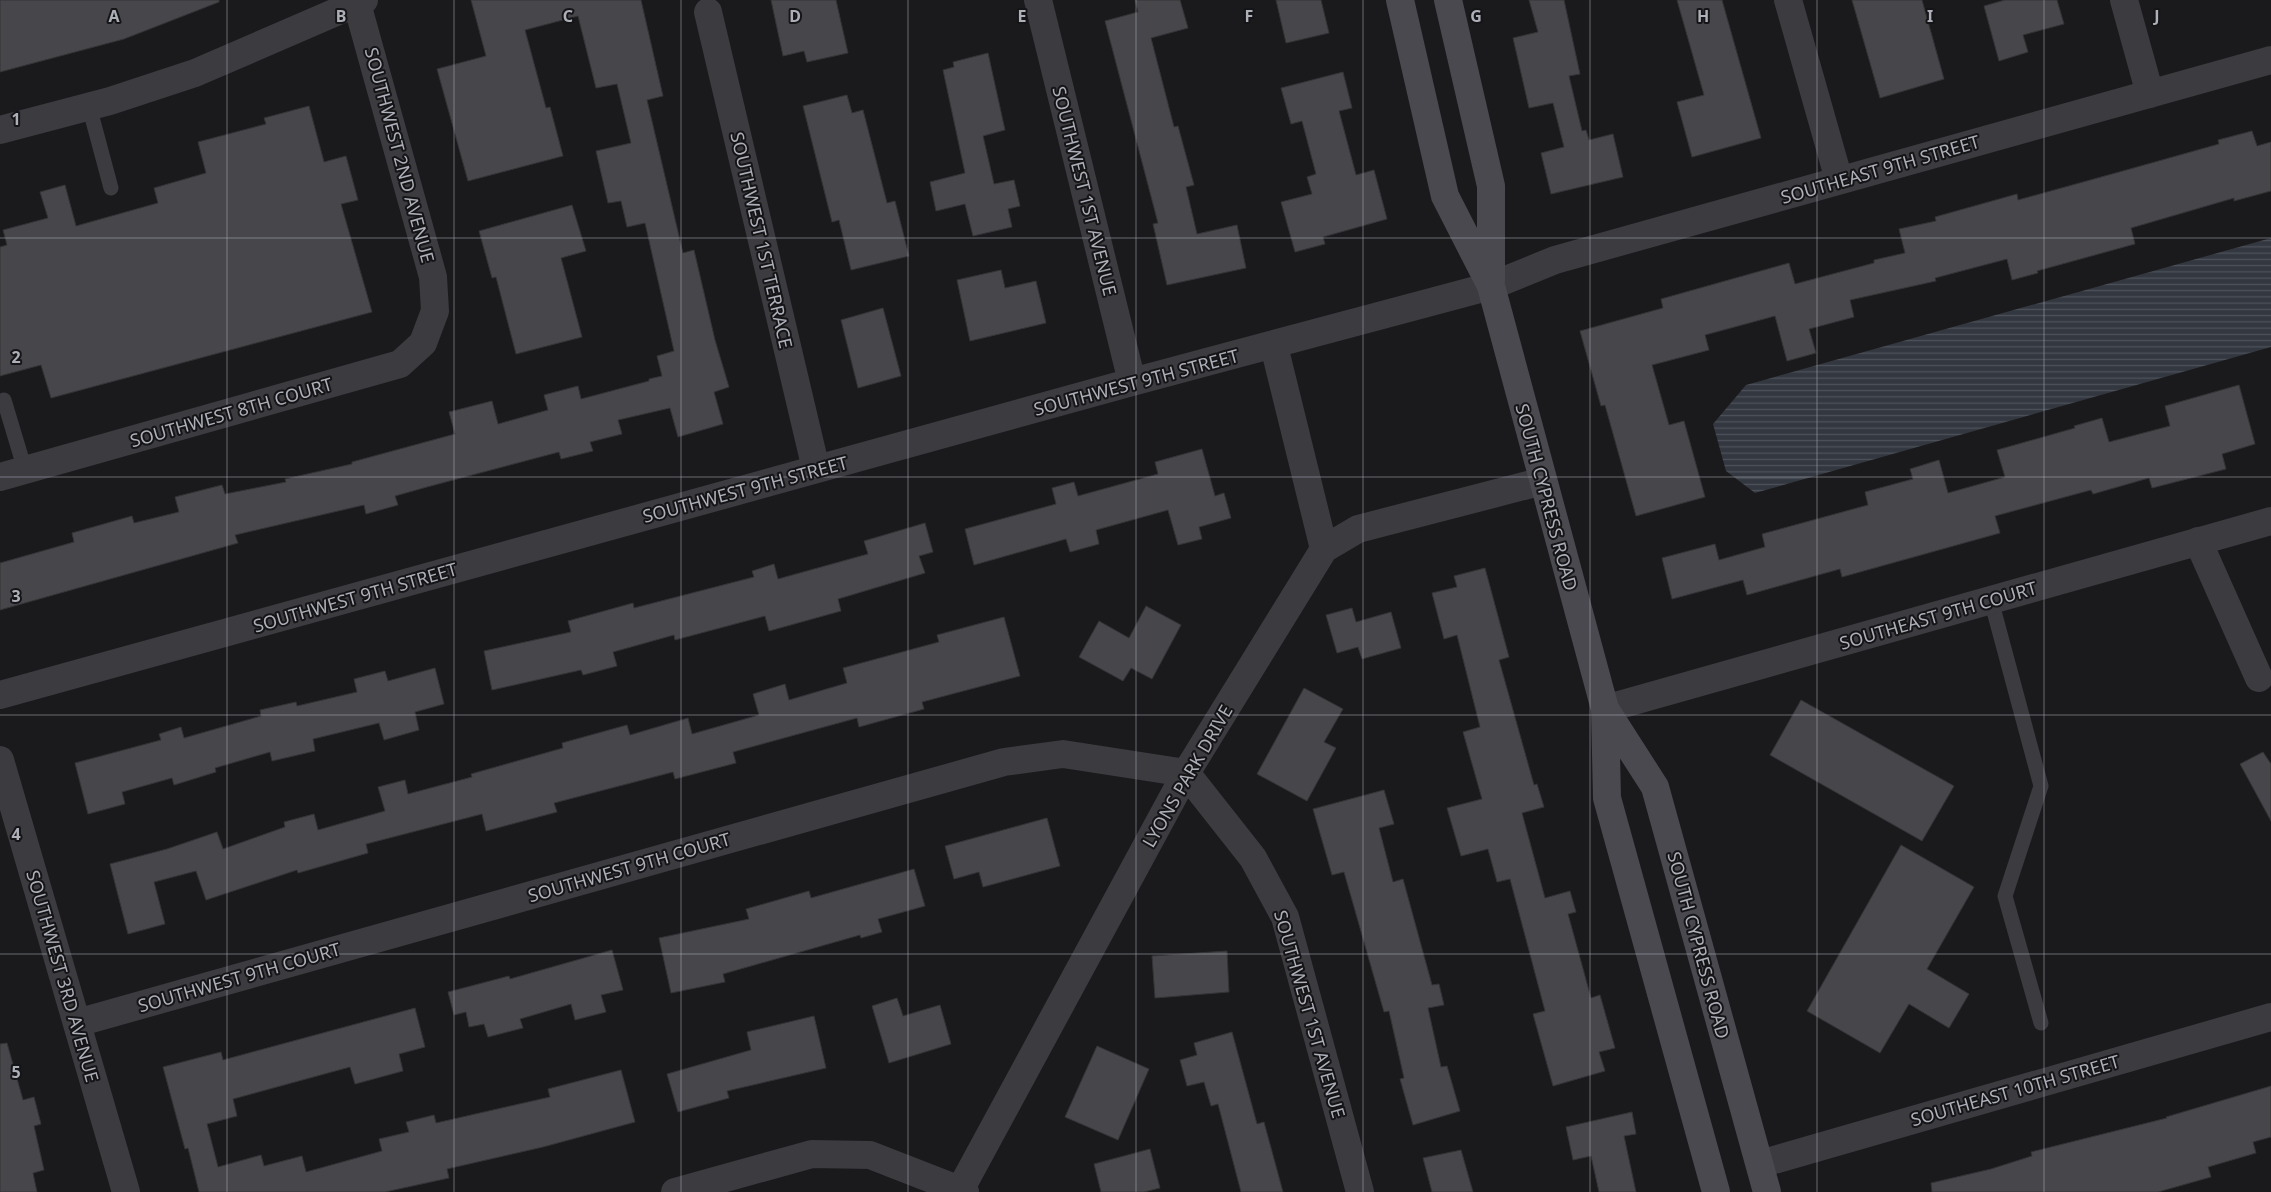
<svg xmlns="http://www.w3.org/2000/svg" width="2271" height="1192" viewBox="0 0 2271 1192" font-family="'Noto Sans',sans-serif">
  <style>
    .water { fill: url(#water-rules) }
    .building { fill: #47464b; stroke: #343437 }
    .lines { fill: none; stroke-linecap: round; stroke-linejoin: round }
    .lane { stroke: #3b3b40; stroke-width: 15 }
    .street { stroke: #3b3b40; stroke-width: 28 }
    .secondary { stroke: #49494f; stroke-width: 28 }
    .grid { fill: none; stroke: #adafb9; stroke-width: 1; stroke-opacity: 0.55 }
    .labels { text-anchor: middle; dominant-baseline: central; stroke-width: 4; stroke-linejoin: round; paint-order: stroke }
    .street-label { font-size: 18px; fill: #adafb9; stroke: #151416 }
    .grid-label { font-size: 16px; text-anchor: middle; font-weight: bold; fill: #adafb9; stroke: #151416; stroke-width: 4; stroke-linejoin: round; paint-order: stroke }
  </style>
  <defs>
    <pattern id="water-rules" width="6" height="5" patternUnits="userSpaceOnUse" patternTransform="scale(1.25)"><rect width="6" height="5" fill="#333840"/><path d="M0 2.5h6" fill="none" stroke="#4e525a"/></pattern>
  </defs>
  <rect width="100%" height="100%" fill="#1a191b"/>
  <path class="water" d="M 2271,238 L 2271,347 L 1755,493 L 1726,471 L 1713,424 L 1746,385 Z"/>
  <path class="building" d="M 0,0 L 219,0 L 219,2 L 124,39 L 0,72 Z
    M 471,0 L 641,0 L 663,96 L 647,100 L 683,253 L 694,250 L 715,340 L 729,387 L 714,392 L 723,424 L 678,437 L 670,408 L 618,420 L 622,434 L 590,442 L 593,451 L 561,459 L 559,452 L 427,487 L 395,496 L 398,505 L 366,514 L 364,505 L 235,535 L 238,543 L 0,610 L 0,563 L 74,542 L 72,533 L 132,516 L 134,523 L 179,512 L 175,497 L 222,485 L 225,494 L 286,482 L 285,479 L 352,464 L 352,462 L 455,434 L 449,412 L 492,401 L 498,424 L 548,410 L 544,395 L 578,386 L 581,399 L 649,381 L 649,379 L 662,376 L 657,356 L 674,351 L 645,223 L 627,227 L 621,201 L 608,203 L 596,151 L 631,143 L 617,84 L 596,88 L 578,16 L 525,30 L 546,108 L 550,107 L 563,156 L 468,181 L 437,69 L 486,56 Z
    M 771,0 L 836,0 L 848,53 L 807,62 L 804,51 L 783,56 Z
    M 1135,0 L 1180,0 L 1188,28 L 1151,38 L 1174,127 L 1178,126 L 1194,185 L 1186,187 L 1197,234 L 1237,225 L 1246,268 L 1167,285 L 1153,224 L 1158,223 L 1105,21 L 1138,12 Z
    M 1276,0 L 1321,0 L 1329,33 L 1286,43 Z
    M 1529,0 L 1564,0 L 1580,74 L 1569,76 L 1582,131 L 1586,130 L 1589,140 L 1613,134 L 1623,177 L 1551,194 L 1541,153 L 1564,147 L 1553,103 L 1529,108 L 1513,38 L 1538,32 Z
    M 1677,0 L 1722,0 L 1761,138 L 1692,157 L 1677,102 L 1704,95 Z
    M 1852,0 L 1922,0 L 1944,79 L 1880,98 Z
    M 2005,0 L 2057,0 L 2064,24 L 2023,35 L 2028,52 L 1999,61 L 1984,6 Z
    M 988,53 L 1005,130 L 983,136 L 994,184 L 1014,180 L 1020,206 L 1008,209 L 1012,227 L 973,236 L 965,204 L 936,211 L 930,182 L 965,173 L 943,70 L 954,67 L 953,62 Z
    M 1343,72 L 1352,108 L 1339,111 L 1356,175 L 1374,170 L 1387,219 L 1323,237 L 1325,244 L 1295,252 L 1281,202 L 1312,194 L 1307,177 L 1316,174 L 1302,121 L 1291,124 L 1281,88 Z
    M 847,95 L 852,113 L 863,110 L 887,203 L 895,201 L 909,256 L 851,270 L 839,220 L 832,222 L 803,106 Z
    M 309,106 L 324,162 L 346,156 L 358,200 L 341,204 L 372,312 L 51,398 L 41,365 L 0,376 L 0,247 L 7,245 L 3,230 L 48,218 L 40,192 L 65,185 L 76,226 L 158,203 L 154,188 L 206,173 L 198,142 L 266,124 L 264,118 Z
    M 2252,131 L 2257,146 L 2271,142 L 2271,191 L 2234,201 L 2234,198 L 2131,228 L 2135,244 L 2037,271 L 2038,273 L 2012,280 L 2007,259 L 1935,278 L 1936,281 L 1850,300 L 1854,317 L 1809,329 L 1816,353 L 1787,361 L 1775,316 L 1705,335 L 1709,350 L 1652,365 L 1669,425 L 1684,421 L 1705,497 L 1636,516 L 1605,405 L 1601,406 L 1580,331 L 1663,308 L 1661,299 L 1789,263 L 1795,284 L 1874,263 L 1874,260 L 1905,253 L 1899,229 L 1936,221 L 1935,217 L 2017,194 L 2018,200 L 2130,169 L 2219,144 L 2218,140 Z
    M 572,205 L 586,251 L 561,258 L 582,337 L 516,354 L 496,277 L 492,278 L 479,231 Z
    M 1001,270 L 1005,288 L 1036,281 L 1046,323 L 970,341 L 957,280 Z
    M 883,308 L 901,376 L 858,388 L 841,320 Z
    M 2239,385 L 2255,444 L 2222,454 L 2226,469 L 2152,488 L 2149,478 L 2093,494 L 2091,490 L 1995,516 L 2000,533 L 1842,577 L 1840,569 L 1747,595 L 1743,580 L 1672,599 L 1662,558 L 1715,544 L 1719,560 L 1765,547 L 1762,534 L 1868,505 L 1865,492 L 1913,479 L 1910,469 L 1939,460 L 1948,493 L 2005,477 L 1997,450 L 2075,428 L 2074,426 L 2102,418 L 2109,442 L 2170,426 L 2165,406 Z
    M 1202,449 L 1215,496 L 1224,493 L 1231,518 L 1199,527 L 1202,539 L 1178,545 L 1168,510 L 1096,530 L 1099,544 L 1070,552 L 1066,539 L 974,565 L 965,529 L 1056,504 L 1052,488 L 1074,482 L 1078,496 L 1158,474 L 1155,462 Z
    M 925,523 L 933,552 L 919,556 L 925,573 L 838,599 L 841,611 L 769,631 L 765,616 L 675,640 L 674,635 L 613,652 L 617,666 L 583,675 L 581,670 L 492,690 L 484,651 L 571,632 L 568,621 L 633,603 L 634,608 L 754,577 L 752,571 L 774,564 L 778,579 L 868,554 L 864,541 Z
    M 1485,568 L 1509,657 L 1499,660 L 1534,785 L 1537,784 L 1544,807 L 1522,813 L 1545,898 L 1570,891 L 1576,912 L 1568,914 L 1591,998 L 1600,995 L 1615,1048 L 1599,1052 L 1605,1071 L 1553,1086 L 1533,1014 L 1545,1011 L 1510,879 L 1497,882 L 1488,849 L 1461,856 L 1447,808 L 1482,799 L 1463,732 L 1480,727 L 1457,635 L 1444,639 L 1432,593 L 1457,587 L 1454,576 Z
    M 1146,606 L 1181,625 L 1152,679 L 1131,668 L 1123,681 L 1079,657 L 1099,621 L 1129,638 Z
    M 1352,608 L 1356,622 L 1391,612 L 1401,648 L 1362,659 L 1358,647 L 1337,653 L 1326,615 Z
    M 1004,617 L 1020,676 L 922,702 L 924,709 L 859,727 L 857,718 L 733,752 L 736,763 L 675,779 L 673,772 L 554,803 L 557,812 L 486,831 L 482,814 L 366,844 L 368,853 L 298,873 L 297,870 L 206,900 L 196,871 L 154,882 L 165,924 L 128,934 L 110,864 L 167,849 L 217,832 L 223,849 L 285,827 L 284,822 L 314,814 L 318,830 L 385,811 L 378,787 L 405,780 L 408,794 L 472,777 L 471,774 L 563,748 L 562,743 L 627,725 L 630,735 L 688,718 L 692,734 L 759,715 L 753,694 L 785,684 L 789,700 L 847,683 L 843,668 L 939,642 L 937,635 Z
    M 435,668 L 444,704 L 415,712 L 419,730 L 384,740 L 379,723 L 313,739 L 315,751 L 272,761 L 270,752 L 215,768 L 216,772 L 174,785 L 172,778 L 122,792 L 125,804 L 88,814 L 75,763 L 161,740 L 159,734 L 181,727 L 184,738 L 261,716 L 260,710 L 296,702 L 297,706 L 357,692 L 354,679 L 385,671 L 388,681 Z
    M 1304,688 L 1343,709 L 1324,742 L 1336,748 L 1307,801 L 1257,774 Z
    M 1801,700 L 1954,786 L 1922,841 L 1770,755 Z
    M 2263,752 L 2271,764 L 2271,821 L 2240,764 Z
    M 1384,790 L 1394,824 L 1379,828 L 1393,882 L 1403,879 L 1432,985 L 1439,984 L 1444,1005 L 1428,1008 L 1441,1067 L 1447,1066 L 1460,1111 L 1413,1125 L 1400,1079 L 1404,1078 L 1389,1011 L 1384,1012 L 1344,872 L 1332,875 L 1313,809 Z
    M 1047,818 L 1060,866 L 983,887 L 979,872 L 954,879 L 945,846 Z
    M 1901,845 L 1974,887 L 1927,969 L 1969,994 L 1949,1028 L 1909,1004 L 1880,1053 L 1807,1011 Z
    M 914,869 L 925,906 L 878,919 L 882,932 L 861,938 L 860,935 L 723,974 L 725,982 L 671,993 L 659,938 L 749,919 L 746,909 L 809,891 L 811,898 Z
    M 612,950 L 623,990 L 601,995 L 606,1012 L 575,1020 L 571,1004 L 520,1019 L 523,1028 L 488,1037 L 484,1024 L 469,1027 L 466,1012 L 454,1015 L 448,992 L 509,976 L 510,979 Z
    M 1227,951 L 1229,992 L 1155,998 L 1152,956 Z
    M 897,998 L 903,1016 L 940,1005 L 951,1044 L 889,1063 L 872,1006 Z
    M 415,1008 L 425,1047 L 399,1054 L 403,1071 L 355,1084 L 350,1067 L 233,1099 L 237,1116 L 207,1124 L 218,1167 L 261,1155 L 264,1166 L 302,1156 L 306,1172 L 382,1151 L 379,1139 L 409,1132 L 406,1122 L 434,1115 L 436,1123 L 550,1097 L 548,1089 L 621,1070 L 635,1122 L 543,1147 L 447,1169 L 449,1178 L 385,1192 L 199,1192 L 188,1148 L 185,1149 L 163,1067 L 221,1052 L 223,1060 Z
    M 814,1016 L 826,1068 L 727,1091 L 729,1098 L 678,1112 L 667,1074 L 751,1050 L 747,1032 Z
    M 1232,1032 L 1257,1124 L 1264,1122 L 1283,1192 L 1241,1192 L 1218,1104 L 1211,1106 L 1204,1082 L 1187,1086 L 1180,1060 L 1197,1055 L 1194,1043 Z
    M 7,1043 L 23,1100 L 34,1097 L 41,1124 L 34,1126 L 44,1170 L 33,1173 L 37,1192 L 0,1192 L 0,1044 Z
    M 1097,1046 L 1149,1069 L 1118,1140 L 1065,1117 Z
    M 2271,1086 L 2271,1137 L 2253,1142 L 2256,1153 L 2208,1167 L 2211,1177 L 2158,1192 L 1932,1192 L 1931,1183 L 1991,1169 L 2032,1156 L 2031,1152 L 2167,1118 L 2166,1117 Z
    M 1632,1112 L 1636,1134 L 1624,1136 L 1636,1192 L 1599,1192 L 1591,1156 L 1573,1160 L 1566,1127 Z
    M 1150,1149 L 1160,1188 L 1144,1192 L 1101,1192 L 1094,1164 Z
    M 1461,1150 L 1473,1192 L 1432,1192 L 1423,1158 Z"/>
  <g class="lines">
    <path class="lane" d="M 89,106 L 111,188
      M 4,400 L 25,470
      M 1991,600 L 2041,786 L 2005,896 L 2041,1023"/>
    <path class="street" d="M 1038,0 L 1132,382
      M 1788,0 L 1839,180
      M 2124,0 L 2150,94
      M 708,12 L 816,469
      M 0,130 L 110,101 L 195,73 L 364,0
      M 0,477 L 400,364 L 423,343 L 435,311 L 433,277 L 356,0
      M 2198,541 L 2259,678
      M 1324,549 L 1358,529 L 1543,481
      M 0,695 L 1132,382 L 1491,286 L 1555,260 L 2271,60
      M 1605,709 L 2271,521
      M 0,760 L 126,1192
      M 77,1023 L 1004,762 L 1063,754 L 1186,773 L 1253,858 L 1285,917 L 1360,1192
      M 1760,1164 L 2271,1017
      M 675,1192 L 812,1154 L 870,1155 L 965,1192
      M 959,1192 L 1186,773 L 1324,549 L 1274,346"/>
    <path class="secondary" d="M 1400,0 L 1445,196 L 1491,286 L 1605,709 L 1607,798 L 1716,1192
      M 1448,0 L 1491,186 L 1491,280
      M 1605,709 L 1655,787 L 1767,1192"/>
  </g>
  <path class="grid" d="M 227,0 L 227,1192M 454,0 L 454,1192M 681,0 L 681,1192M 908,0 L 908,1192M 1136,0 L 1136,1192M 1363,0 L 1363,1192M 1590,0 L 1590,1192M 1817,0 L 1817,1192M 2044,0 L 2044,1192M 0,238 L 2271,238M 0,477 L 2271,477M 0,715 L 2271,715M 0,954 L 2271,954"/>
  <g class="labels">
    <g class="street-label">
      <text transform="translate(400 155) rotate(75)">SOUTHWEST 2ND AVENUE</text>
      <text transform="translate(1880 169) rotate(-16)">SOUTHEAST 9TH STREET</text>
      <text transform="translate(1085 191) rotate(76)">SOUTHWEST 1ST AVENUE</text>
      <text transform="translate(762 240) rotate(77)">SOUTHWEST 1ST TERRACE</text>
      <text transform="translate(1136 382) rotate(-15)">SOUTHWEST 9TH STREET</text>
      <text transform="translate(231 412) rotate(-16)">SOUTHWEST 8TH COURT</text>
      <text transform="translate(745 489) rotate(-15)">SOUTHWEST 9TH STREET</text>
      <text transform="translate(1547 497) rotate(75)">SOUTH CYPRESS ROAD</text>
      <text transform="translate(355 597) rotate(-16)">SOUTHWEST 9TH STREET</text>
      <text transform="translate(1938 615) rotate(-16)">SOUTHEAST 9TH COURT</text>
      <text transform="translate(1187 776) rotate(-60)">LYONS PARK DRIVE</text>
      <text transform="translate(629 867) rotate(-16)">SOUTHWEST 9TH COURT</text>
      <text transform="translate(1699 945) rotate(75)">SOUTH CYPRESS ROAD</text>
      <text transform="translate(63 976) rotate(74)">SOUTHWEST 3RD AVENUE</text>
      <text transform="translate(239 977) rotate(-16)">SOUTHWEST 9TH COURT</text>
      <text transform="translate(1310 1014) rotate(74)">SOUTHWEST 1ST AVENUE</text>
      <text transform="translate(2015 1090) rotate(-16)">SOUTHEAST 10TH STREET</text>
    </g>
  </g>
  <g class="grid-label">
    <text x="114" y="22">A</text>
    <text x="341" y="22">B</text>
    <text x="568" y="22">C</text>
    <text x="795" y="22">D</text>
    <text x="1022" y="22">E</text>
    <text x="1249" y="22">F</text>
    <text x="1476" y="22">G</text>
    <text x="1703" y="22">H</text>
    <text x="1930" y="22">I</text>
    <text x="2157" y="22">J</text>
    <text x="16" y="125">1</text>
    <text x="16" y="363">2</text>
    <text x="16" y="602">3</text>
    <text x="16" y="840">4</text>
    <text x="16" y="1078">5</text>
  </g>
</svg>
